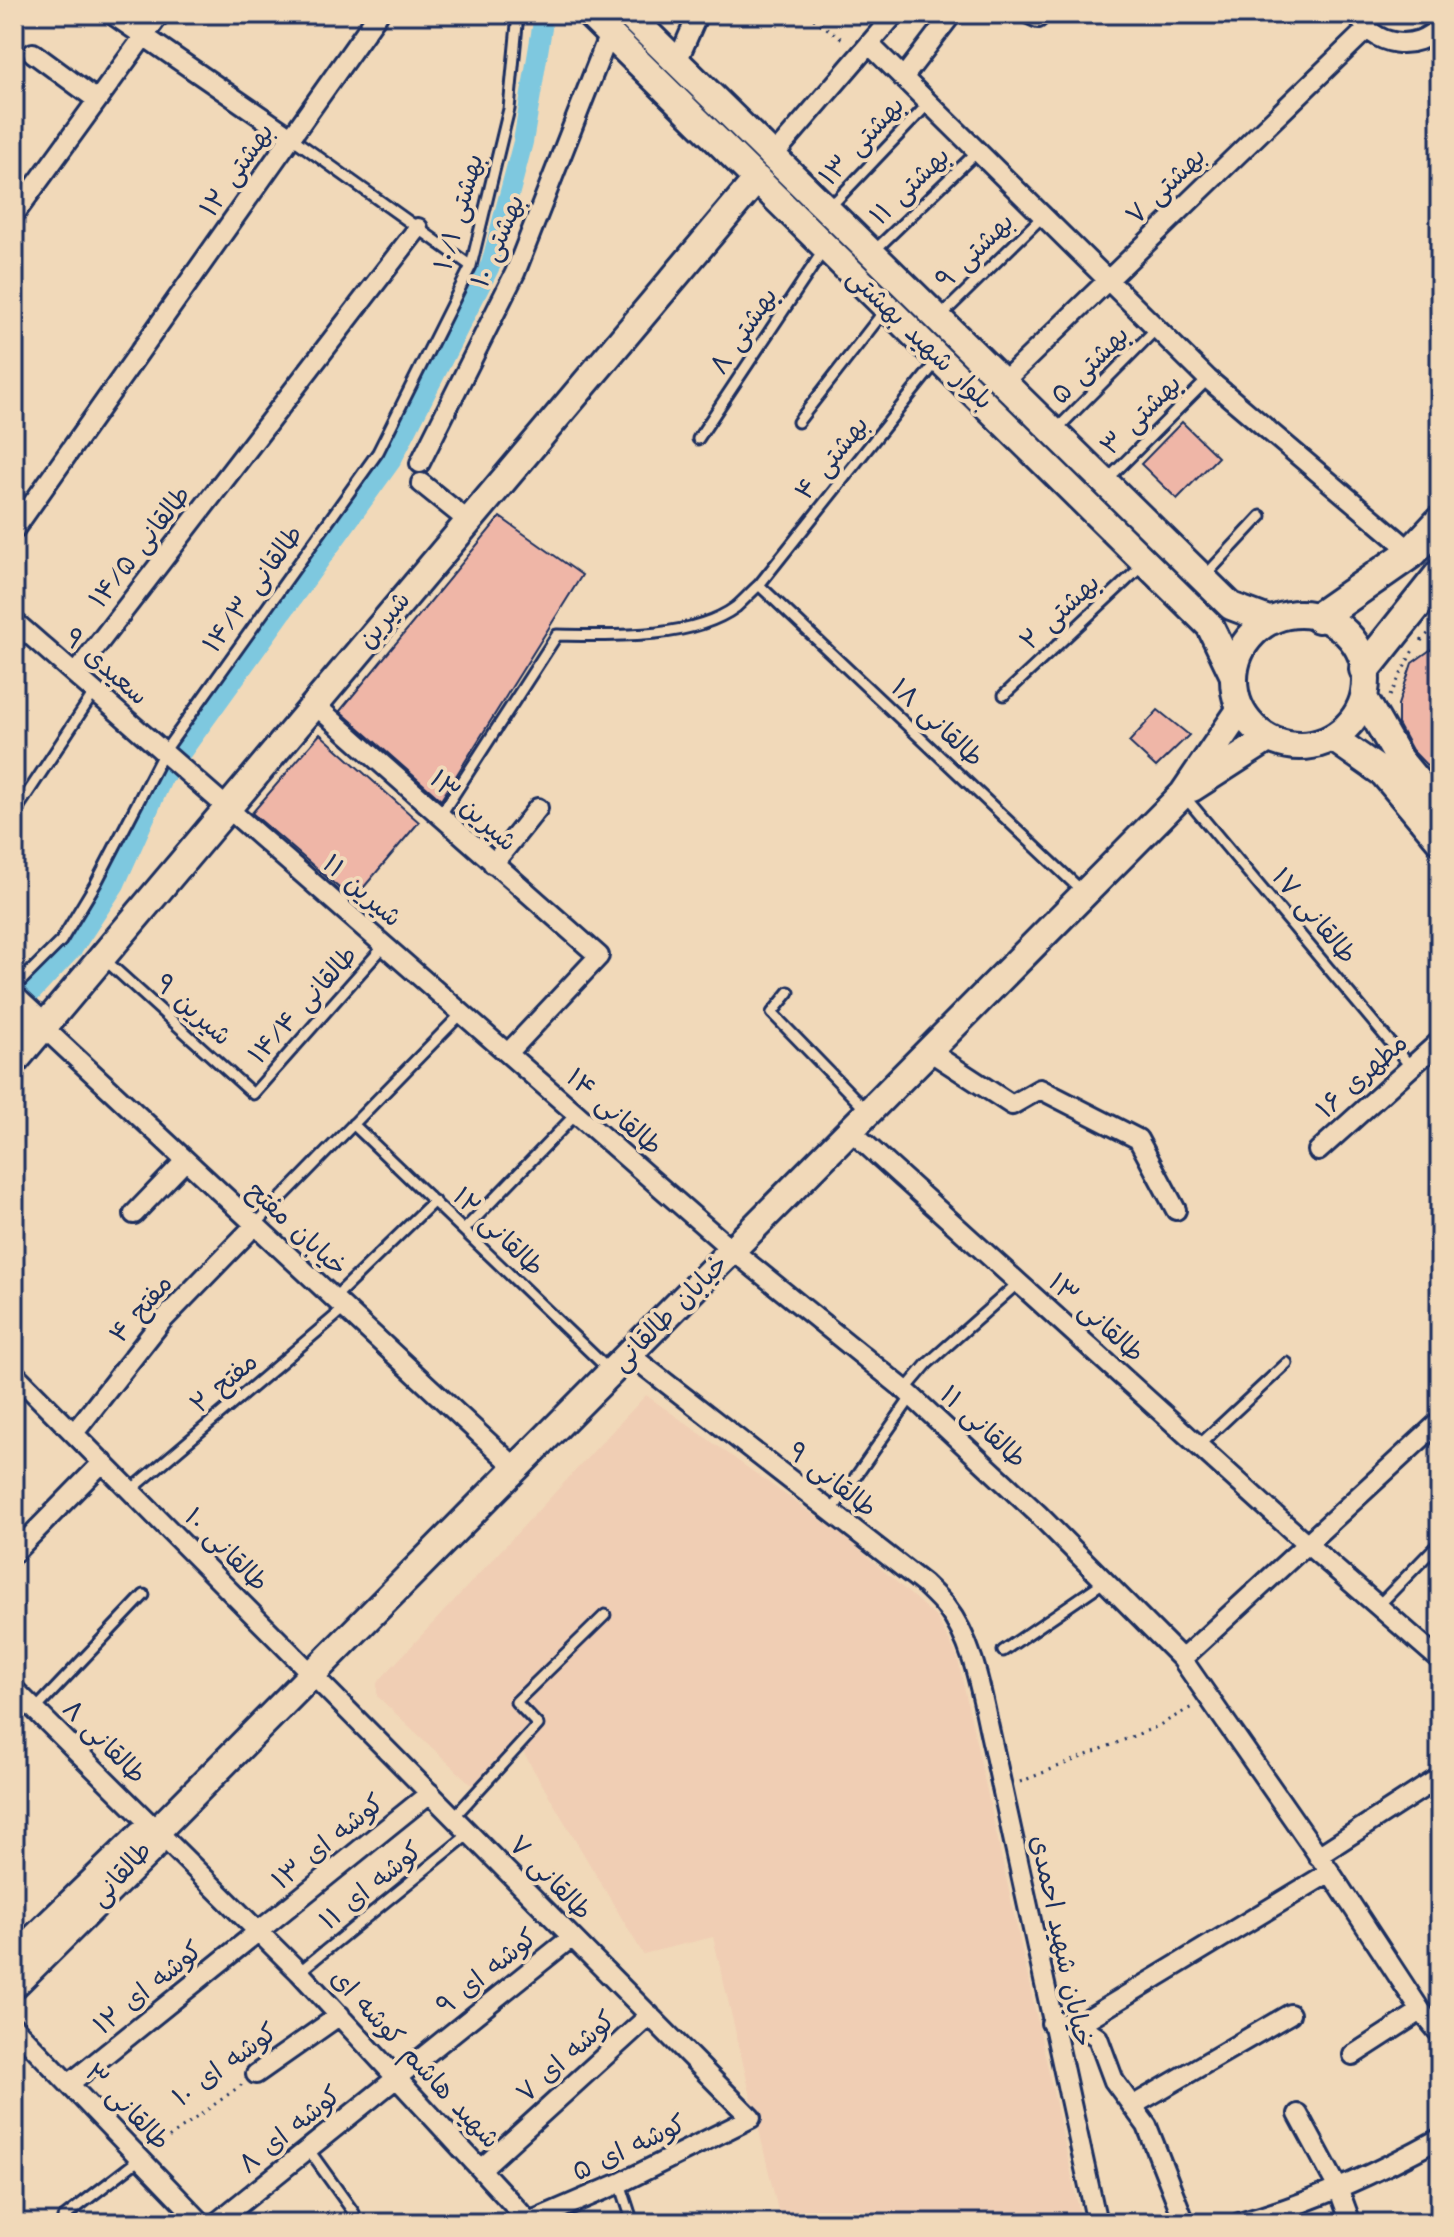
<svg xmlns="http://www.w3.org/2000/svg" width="1454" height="2237" viewBox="0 0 1454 2237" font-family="'Architects Daughter','Playpen Sans Arabic',sans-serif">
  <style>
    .built { fill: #f0ceb4 }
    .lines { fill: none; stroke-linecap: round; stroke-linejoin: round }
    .canal { stroke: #7ec8df; stroke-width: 20 }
    .building { fill: #efb6a7; stroke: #1b2f5e; stroke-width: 2 }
    .lane-casing { stroke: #1b2f5e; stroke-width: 15 }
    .street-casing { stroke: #1b2f5e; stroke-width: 24 }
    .secondary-casing { stroke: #1b2f5e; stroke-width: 32 }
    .primary-casing { stroke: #1b2f5e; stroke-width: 36 }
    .path { stroke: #1b2f5e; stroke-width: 3; stroke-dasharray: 2 6; stroke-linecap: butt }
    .lane { stroke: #f1d9b9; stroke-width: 9 }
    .street { stroke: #f1d9b9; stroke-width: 18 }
    .secondary { stroke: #f1d9b9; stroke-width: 26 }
    .primary { stroke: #f1d9b9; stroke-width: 30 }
    .labels { text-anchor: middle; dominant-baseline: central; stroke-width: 8; stroke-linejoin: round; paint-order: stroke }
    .street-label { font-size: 26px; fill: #1b2f5e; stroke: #f1d9b9 }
  </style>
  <rect width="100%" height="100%" fill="#f1d9b9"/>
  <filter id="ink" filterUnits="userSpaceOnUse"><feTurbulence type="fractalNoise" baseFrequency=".0125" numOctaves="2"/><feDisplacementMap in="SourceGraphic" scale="16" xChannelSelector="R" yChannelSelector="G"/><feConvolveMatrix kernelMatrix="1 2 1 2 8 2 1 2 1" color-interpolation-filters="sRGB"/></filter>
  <g filter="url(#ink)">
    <path class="built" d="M 646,1395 L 849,1540 L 937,1618 L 957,1655 L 1082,2223 L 781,2223 L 713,1937 L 643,1954 L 517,1742 L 474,1787 L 377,1696 L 377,1683 Z"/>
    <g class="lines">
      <path class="canal" d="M 14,1011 L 73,948 L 115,884 L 162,779 L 391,461 L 491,264 L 523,142 L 542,28"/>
    </g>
    <path class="building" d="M 1182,422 L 1218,457 L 1177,499 L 1141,464 Z
      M 500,517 L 582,575 L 441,800 L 340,711 Z
      M 1440,643 L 1440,779 L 1412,750 L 1398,724 L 1398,705 L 1412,663 Z
      M 1158,710 L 1189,735 L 1156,767 L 1129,742 Z
      M 320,734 L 419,822 L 353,900 L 252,813 Z"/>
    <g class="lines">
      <defs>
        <path id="lane" d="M 292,138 L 471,266
          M 830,207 L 929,103
          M 874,251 L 978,151
          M 941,316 L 1043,216
          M 798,422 L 885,310
          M 1056,430 L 1157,328
          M 698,439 L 825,248
          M 1106,481 L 1208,379
          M 1205,576 L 1261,516
          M 759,585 L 1082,891
          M 1004,695 L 1144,564
          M 1185,797 L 1411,1067
          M 14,814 L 95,691
          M 440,816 L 557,635 C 610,636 691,640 736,607 C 744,600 751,592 759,585 L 937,361
          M 104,959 L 253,1094 L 385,945
          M 14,988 L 61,941 L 96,883 L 164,752 L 378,452 L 471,266 L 509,109 L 518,14
          M 789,992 L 772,1013 L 866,1110
          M 353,1124 L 610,1371
          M 255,1225 L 462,1013
          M 464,1230 L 577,1113
          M 334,1298 L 434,1201
          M 905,1390 L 927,1364 L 1018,1283
          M 1198,1446 L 1287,1363
          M 131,1490 L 345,1308
          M 831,1512 L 912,1396
          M 1378,1606 L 1440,1542
          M 1003,1651 L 1105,1581
          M 35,1710 L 144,1595
          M 454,1817 L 538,1725 L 516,1702 L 605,1615
          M 299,1972 L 470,1833
          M 308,2149 L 354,2213
          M 620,2183 L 633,2223
          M 63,2218 L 141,2158"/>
        <path id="street" d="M 112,14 L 292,138
          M 1029,14 L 1038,18
          M 1357,14 C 1373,47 1416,53 1440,26
          M 869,44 L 1208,379 L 1412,552
          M 33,53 L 97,100
          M 677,62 L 698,14
          M 903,78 L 952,14
          M 773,156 L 895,14
          M 14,215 L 160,14
          M 1003,382 L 1367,29
          M 420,463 L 515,273 L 609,34
          M 421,483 L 467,520
          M 14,530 L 378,14
          M 14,621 L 732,1250 L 905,1390 L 1038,1514 L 1182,1659 L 1330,1872 L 1421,2011 L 1440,2034
          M 75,674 L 418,228
          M 314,704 L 599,956 L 508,1053
          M 493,864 L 538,808
          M 43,1027 L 516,1468
          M 929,1051 L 1012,1105 L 1040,1089 L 1138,1139 L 1176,1210
          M 850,1130 L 1307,1544 L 1440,1660
          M 1318,1151 L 1440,1041
          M 134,1214 L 185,1161
          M 629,1354 L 924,1584 C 932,1592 940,1599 946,1607 C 976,1645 982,1700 993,1746 L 1097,2223
          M 14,1373 L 751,2118 L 620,2183 L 529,2222
          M 74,1433 L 161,1322 L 255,1225
          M 14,1553 L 103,1462
          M 1182,1659 L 1440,1421
          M 14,1689 L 299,1972 L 530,2223
          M 1318,1856 L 1440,1777
          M 1051,2023 L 1079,2024 L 1330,1872
          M 1079,2024 L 1098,2038 L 1114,2081 L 1147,2126 L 1185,2223
          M 14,2027 L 202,2223
          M 1353,2055 L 1421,2011
          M 256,2074 L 340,2015
          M 69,2084 L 430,1793
          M 1132,2106 L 1290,2014
          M 1298,2114 L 1339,2190 L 1351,2223
          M 481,2169 L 650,2015
          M 216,2223 L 572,1937
          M 1239,2223 C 1310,2204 1375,2174 1440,2138"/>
        <path id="secondary" d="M 589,14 L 1210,626 L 1234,676
          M 628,14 L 1231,606 L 1271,621
          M1234 680a66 66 0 1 1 132 0a66 66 0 1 1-132 0Z
          M 1364,698 L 1399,759 L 1440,809
          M 1333,738 L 1383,773 L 1440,841
          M 1192,788 L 1268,739
          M 14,1000 L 43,1027
          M 14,1062 L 757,179
          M 157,1831 L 1183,794 L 1240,710
          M 14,1958 L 141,1835 L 157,1831 L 153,1847 L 14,1985"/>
        <path id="primary" d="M 1319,617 L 1412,552 L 1440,522
          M 1365,669 L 1440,575"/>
      </defs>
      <use href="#lane" class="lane-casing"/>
      <use href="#street" class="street-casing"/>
      <use href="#secondary" class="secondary-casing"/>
      <use href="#primary" class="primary-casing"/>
      <path class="path" d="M 807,14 L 846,42
        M 1421,641 L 1440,621
        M 1390,696 L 1415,646
        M 1020,1782 L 1156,1727 L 1192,1707
        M 156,2147 L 244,2083"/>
      <use href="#lane" class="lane"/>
      <use href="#street" class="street"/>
      <use href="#secondary" class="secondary"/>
      <use href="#primary" class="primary"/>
    </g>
  </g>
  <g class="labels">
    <g class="street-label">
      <text transform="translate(862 141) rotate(-47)">بهشتی ۱۳</text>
      <text transform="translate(237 170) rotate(-55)">بهشتی ۱۲</text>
      <text transform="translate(910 186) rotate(-44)">بهشتی ۱۱</text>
      <text transform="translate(1166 186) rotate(-44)">بهشتی ۷</text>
      <text transform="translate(459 212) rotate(-74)">بهشتی ۱۰/۱</text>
      <text transform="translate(498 241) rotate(-67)">بهشتی ۱۰</text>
      <text transform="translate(975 251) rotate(-44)">بهشتی ۹</text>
      <text transform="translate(744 331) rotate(-56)">بهشتی ۸</text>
      <text transform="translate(920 339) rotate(44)">بلوار شهید بهشتی</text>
      <text transform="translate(1090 365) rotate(-45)">بهشتی ۵</text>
      <text transform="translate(1141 415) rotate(-45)">بهشتی ۳</text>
      <text transform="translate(832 458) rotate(-51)">بهشتی ۴</text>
      <text transform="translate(140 547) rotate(-52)">طالقانی ۱۴/۵</text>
      <text transform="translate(253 589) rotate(-54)">طالقانی ۱۴/۳</text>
      <text transform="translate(1060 612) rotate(-43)">بهشتی ۲</text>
      <text transform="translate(384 620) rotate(-50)">شیرین</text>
      <text transform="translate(106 667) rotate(41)">سعیدی ۹</text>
      <text transform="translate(937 723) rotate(43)">طالقانی ۱۸</text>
      <text transform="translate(473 811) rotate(42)">شیرین ۱۳</text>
      <text transform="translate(362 891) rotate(41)">شیرین ۱۱</text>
      <text transform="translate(1314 916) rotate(50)">طالقانی ۱۷</text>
      <text transform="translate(303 1005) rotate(-48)">طالقانی ۱۴/۴</text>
      <text transform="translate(193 1010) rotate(42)">شیرین ۹</text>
      <text transform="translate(1362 1076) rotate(-42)">مطهری ۱۶</text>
      <text transform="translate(614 1112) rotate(41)">طالقانی ۱۴</text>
      <text transform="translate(297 1229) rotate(43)">خیابان مفتح</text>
      <text transform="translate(498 1232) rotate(44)">طالقانی ۱۲</text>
      <text transform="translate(141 1309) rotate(-49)">مفتح ۴</text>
      <text transform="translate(670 1313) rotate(-45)">خیابان طالقانی</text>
      <text transform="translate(1096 1318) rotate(42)">طالقانی ۱۳</text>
      <text transform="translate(224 1383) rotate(-40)">مفتح ۲</text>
      <text transform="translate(983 1427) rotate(43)">طالقانی ۱۱</text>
      <text transform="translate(832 1480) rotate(38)">طالقانی ۹</text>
      <text transform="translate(226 1550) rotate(45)">طالقانی ۱۰</text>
      <text transform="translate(104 1742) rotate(45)">طالقانی ۸</text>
      <text transform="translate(328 1842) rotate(-39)">کوشه ای ۱۳</text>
      <text transform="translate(121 1874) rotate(-48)">طالقانی</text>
      <text transform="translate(550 1878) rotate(46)">طالقانی ۷</text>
      <text transform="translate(371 1886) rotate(-39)">کوشه ای ۱۱</text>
      <text transform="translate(1061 1941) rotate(78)">خیابان شهید احمدی</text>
      <text transform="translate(487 1972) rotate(-39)">کوشه ای ۹</text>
      <text transform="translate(148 1988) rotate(-39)">کوشه ای ۱۲</text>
      <text transform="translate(566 2057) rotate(-42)">کوشه ای ۷</text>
      <text transform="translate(415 2059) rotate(47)">شهید هاشم کوشه ای</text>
      <text transform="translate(225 2065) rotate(-36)">کوشه ای ۱۰</text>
      <text transform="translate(127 2107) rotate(46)">طالقانی ۳</text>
      <text transform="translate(290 2130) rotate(-39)">کوشه ای ۸</text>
      <text transform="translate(629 2148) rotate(-25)">کوشه ای ۵</text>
    </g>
  </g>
  <rect width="1454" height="2237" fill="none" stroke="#f1d9b9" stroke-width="48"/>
  <rect x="24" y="24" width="1406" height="2189" fill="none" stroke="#1b2f5e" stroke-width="3" filter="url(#ink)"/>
</svg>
